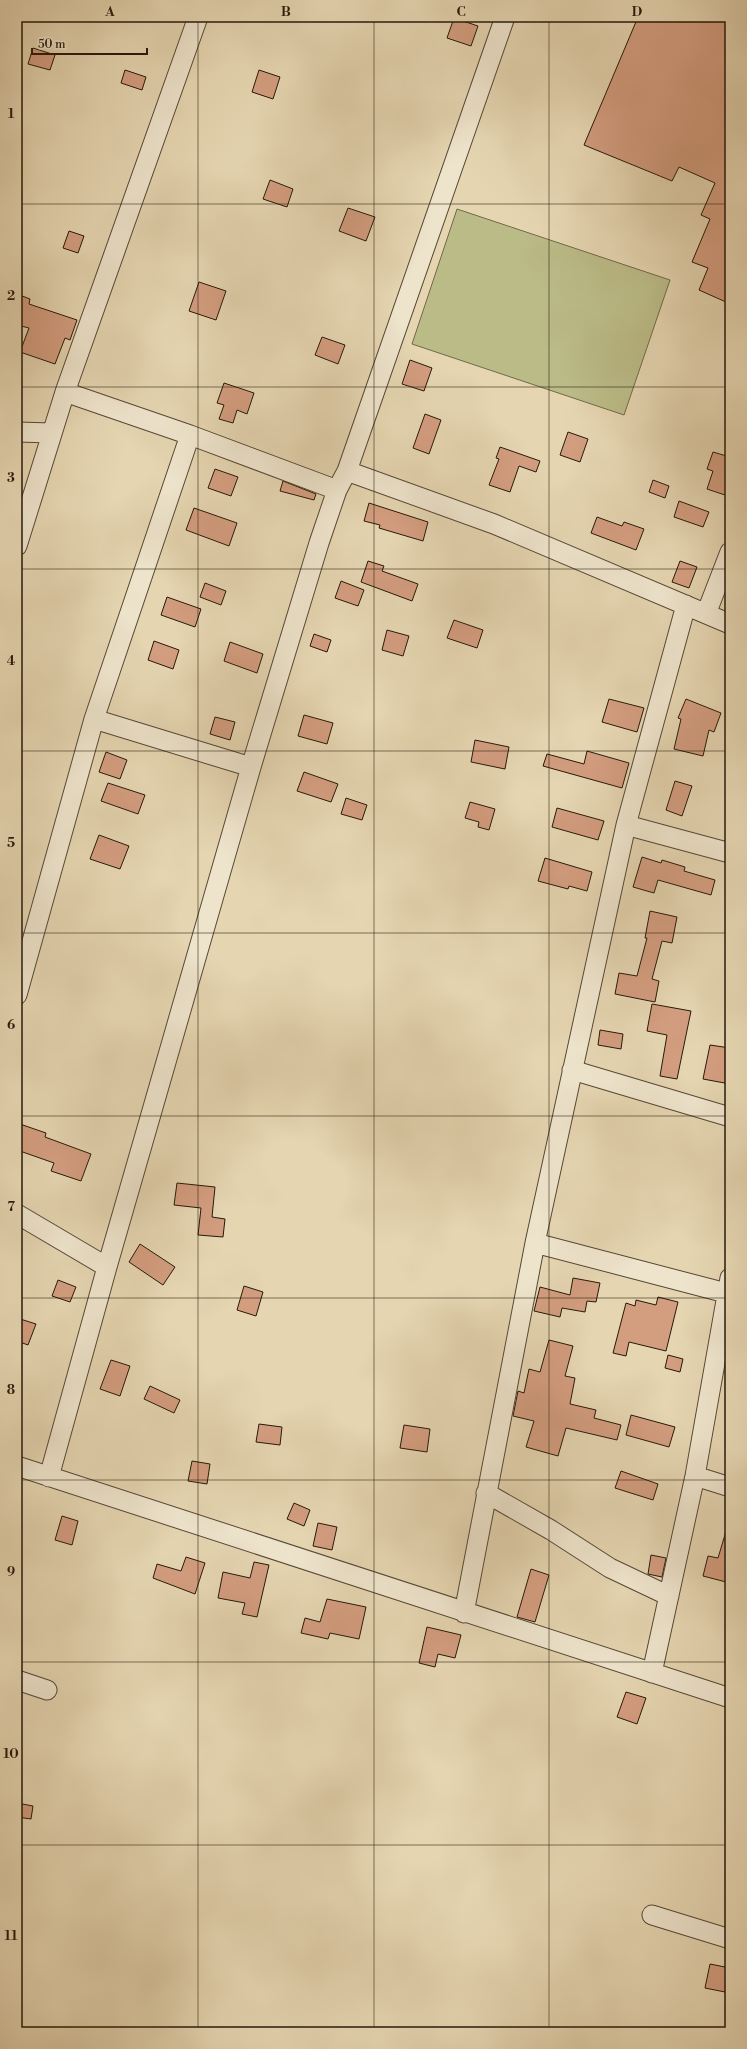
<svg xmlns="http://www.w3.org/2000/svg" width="747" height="2049" viewBox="0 0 747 2049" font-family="'Libre Bodoni',serif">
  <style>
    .green { fill: #bbbb87; stroke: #706a48 }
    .building { fill: #d39d7f; stroke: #26190a }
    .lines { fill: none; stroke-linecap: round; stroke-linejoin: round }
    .minor-casing { stroke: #564834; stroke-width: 21 }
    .minor { stroke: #eee4cc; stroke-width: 19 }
    .grid { fill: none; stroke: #26190a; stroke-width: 1; stroke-opacity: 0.55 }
    .neatline { fill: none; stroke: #26190a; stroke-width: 1.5 }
    .grid-label { font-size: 13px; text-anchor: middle; font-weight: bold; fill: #26190a }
  </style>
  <rect width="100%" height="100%" fill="#e5d5b1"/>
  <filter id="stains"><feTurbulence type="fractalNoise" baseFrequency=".005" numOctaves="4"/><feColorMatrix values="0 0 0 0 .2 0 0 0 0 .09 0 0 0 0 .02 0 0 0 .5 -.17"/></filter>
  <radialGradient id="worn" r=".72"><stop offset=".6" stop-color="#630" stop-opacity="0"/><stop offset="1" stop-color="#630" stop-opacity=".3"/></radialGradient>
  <path class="green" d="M 457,209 L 670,280 L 624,415 L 412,344 Z"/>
  <path class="building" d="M 638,17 L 730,17 L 730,293 L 726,302 L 699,290 L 708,268 L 692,262 L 710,219 L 701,215 L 715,183 L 679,167 L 672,181 L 584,145 Z
    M 454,18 L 478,26 L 471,46 L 447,38 Z
    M 33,48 L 55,55 L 50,70 L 28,64 Z
    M 125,70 L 146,77 L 142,90 L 121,83 Z
    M 259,70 L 280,77 L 273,99 L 252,92 Z
    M 270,180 L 293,189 L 287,207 L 263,199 Z
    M 348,208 L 375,217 L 366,241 L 339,231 Z
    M 69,231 L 84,236 L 78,253 L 63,248 Z
    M 199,282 L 226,291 L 216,320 L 189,311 Z
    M 17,294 L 30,299 L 29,304 L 77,320 L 70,340 L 65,338 L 55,364 L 20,352 L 29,328 L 21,326 L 19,332 L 17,332 Z
    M 322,337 L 345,345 L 338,364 L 315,355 Z
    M 410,360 L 432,368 L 424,391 L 402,384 Z
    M 224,383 L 254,393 L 247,414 L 237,410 L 233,423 L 219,419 L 224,405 L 217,403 Z
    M 425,414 L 441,420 L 429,454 L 413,448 Z
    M 568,432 L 588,439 L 580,462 L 560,455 Z
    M 500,447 L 540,461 L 536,472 L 519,466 L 510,492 L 489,485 L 499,459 L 496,458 Z
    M 713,452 L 730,457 L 730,482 L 725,495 L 707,489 L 713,471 L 707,469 Z
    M 215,469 L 238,477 L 231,496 L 208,488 Z
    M 653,480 L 669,486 L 665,498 L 649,492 Z
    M 283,481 L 316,494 L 314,500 L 280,491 Z
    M 679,501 L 709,512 L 703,527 L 674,517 Z
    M 369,503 L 428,522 L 423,541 L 379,528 L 380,525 L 364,521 Z
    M 194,508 L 237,523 L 229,546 L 186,530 Z
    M 597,517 L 622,526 L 624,522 L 644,529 L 636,550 L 591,533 Z
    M 368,561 L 384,566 L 382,571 L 418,584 L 412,601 L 361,582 Z
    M 680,561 L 697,567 L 689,588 L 672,582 Z
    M 341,581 L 364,590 L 358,606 L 335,598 Z
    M 205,583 L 226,591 L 221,605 L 200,597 Z
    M 167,597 L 201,609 L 195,627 L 161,615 Z
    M 454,620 L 483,630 L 477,648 L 447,638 Z
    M 387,630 L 409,636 L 403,656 L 382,650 Z
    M 314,634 L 331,640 L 327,652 L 310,646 Z
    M 154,641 L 179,650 L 173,669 L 148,660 Z
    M 230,642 L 263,654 L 257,673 L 224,661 Z
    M 609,699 L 644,708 L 637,732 L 602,722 Z
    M 686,699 L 721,713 L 714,732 L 709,730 L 703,756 L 674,749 L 681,719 L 678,718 Z
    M 304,715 L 333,723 L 327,744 L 298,736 Z
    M 215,717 L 235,722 L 230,740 L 210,734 Z
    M 475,740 L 509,747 L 505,769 L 471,762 Z
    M 587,751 L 629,763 L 622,788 L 543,766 L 547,754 L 584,764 Z
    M 106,752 L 127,760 L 120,779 L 99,772 Z
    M 304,772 L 338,784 L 331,802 L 297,791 Z
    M 675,781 L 692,786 L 682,816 L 666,810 Z
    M 108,783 L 145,795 L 138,814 L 101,801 Z
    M 346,798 L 367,805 L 362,820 L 341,814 Z
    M 470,802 L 495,809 L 489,830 L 478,827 L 479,822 L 465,818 Z
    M 557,808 L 604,821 L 598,840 L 552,827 Z
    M 99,835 L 129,846 L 120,869 L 90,859 Z
    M 642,857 L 661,863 L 662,860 L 685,867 L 684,871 L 715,880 L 711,895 L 658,880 L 654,893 L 633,887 Z
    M 545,858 L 592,872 L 587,891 L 569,886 L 568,889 L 538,881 Z
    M 650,911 L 677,917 L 672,943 L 662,941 L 652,979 L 659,981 L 655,1002 L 615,994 L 619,973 L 637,976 L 647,938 L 645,938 Z
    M 652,1004 L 691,1011 L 677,1079 L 660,1076 L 667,1035 L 647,1031 Z
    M 600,1030 L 623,1034 L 621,1049 L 598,1045 Z
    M 710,1045 L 730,1048 L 730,1084 L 703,1079 Z
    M 17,1123 L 46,1133 L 45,1137 L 91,1154 L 81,1181 L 51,1171 L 54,1163 L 17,1150 Z
    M 177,1183 L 215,1187 L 212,1217 L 225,1219 L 223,1237 L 198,1235 L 201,1208 L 174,1205 Z
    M 140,1244 L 175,1267 L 163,1285 L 129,1262 Z
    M 573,1278 L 600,1283 L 596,1302 L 587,1301 L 585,1312 L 562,1308 L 560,1317 L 534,1311 L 540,1287 L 570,1295 Z
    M 58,1280 L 76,1287 L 70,1302 L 52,1296 Z
    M 244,1286 L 263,1292 L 256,1316 L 237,1310 Z
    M 658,1297 L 678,1302 L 666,1351 L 629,1342 L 626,1356 L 613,1353 L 626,1303 L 635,1306 L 636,1300 L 656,1305 Z
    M 17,1318 L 36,1324 L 28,1345 L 17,1341 Z
    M 549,1340 L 573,1346 L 565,1376 L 575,1378 L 570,1404 L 596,1410 L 594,1418 L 621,1425 L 617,1440 L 566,1428 L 558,1456 L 526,1447 L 534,1421 L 513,1416 L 518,1391 L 524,1393 L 529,1369 L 540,1372 Z
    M 668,1355 L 683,1359 L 680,1372 L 665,1368 Z
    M 111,1360 L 130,1366 L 120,1396 L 100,1389 Z
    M 150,1386 L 180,1400 L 174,1413 L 144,1399 Z
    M 631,1415 L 675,1427 L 669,1447 L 626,1435 Z
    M 259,1424 L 282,1427 L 280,1445 L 256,1442 Z
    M 404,1425 L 430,1429 L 427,1452 L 400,1448 Z
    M 192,1461 L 210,1464 L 207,1484 L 188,1481 Z
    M 621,1471 L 658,1484 L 653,1500 L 615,1488 Z
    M 294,1503 L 310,1510 L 304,1526 L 287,1519 Z
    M 62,1516 L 78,1521 L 72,1545 L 55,1540 Z
    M 318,1523 L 337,1527 L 332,1550 L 313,1546 Z
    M 727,1528 L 730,1528 L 730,1583 L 703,1576 L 708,1556 L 718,1558 Z
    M 651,1555 L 666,1558 L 662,1577 L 648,1574 Z
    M 186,1557 L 205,1563 L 195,1594 L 153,1578 L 157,1564 L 181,1571 Z
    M 254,1562 L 269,1565 L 257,1617 L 242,1614 L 245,1603 L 218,1598 L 223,1572 L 250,1578 Z
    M 531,1569 L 549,1575 L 535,1622 L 517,1617 Z
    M 327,1599 L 366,1607 L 359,1639 L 330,1633 L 328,1639 L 301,1633 L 305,1618 L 320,1622 Z
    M 427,1627 L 461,1635 L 455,1658 L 438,1654 L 435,1667 L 419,1663 Z
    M 626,1692 L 646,1698 L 637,1724 L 617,1717 Z
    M 17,1803 L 33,1806 L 31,1819 L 17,1817 Z
    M 710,1964 L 730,1968 L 725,1992 L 705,1988 Z"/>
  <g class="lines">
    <defs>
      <path id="minor" d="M 65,392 L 190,435 L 337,490
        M 17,432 L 52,433
        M 347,471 L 494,524 L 730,624
        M 17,546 L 65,392 L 198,17
        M 706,614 L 730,552
        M 94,719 L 251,767
        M 626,825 L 730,853
        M 17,995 L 94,719 L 190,435
        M 572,1070 L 730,1117
        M 17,1214 L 107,1267
        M 535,1243 L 730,1294
        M 17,1466 L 730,1698
        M 695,1476 L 730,1487
        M 49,1477 L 107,1267 L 251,767 L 319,543 L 337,490 L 347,471 L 505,17
        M 486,1493 L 551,1530 L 610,1568 L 669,1596
        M 464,1613 L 535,1243 L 626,825 L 686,605
        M 652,1673 L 695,1476 L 730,1278
        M 17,1680 L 47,1690
        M 652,1915 L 730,1939"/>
    </defs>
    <use href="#minor" class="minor-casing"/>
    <use href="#minor" class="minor"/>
  </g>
  <path class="grid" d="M 198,17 L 198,2032M 374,17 L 374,2032M 549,17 L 549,2032M 17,204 L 730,204M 17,387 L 730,387M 17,569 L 730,569M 17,751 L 730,751M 17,933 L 730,933M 17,1116 L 730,1116M 17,1298 L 730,1298M 17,1480 L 730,1480M 17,1662 L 730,1662M 17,1845 L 730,1845"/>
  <rect width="747" height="2049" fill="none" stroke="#e5d5b1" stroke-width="44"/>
  <path d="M32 48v6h115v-6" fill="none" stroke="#26190a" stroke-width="2"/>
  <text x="38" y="48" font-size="12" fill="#26190a" stroke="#eee4cc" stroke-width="3" paint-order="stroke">50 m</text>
  <rect x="22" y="22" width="703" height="2005" class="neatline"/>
  <g class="grid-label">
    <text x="110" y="16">A</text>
    <text x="286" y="16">B</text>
    <text x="461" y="16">C</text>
    <text x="637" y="16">D</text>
    <text x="11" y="118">1</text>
    <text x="11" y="300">2</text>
    <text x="11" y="482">3</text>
    <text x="11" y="665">4</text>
    <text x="11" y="847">5</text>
    <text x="11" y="1029">6</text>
    <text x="11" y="1211">7</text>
    <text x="11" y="1394">8</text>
    <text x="11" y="1576">9</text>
    <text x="11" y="1758">10</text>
    <text x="11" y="1940">11</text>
  </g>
  <rect width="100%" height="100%" filter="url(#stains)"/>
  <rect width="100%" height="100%" fill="url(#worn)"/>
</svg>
